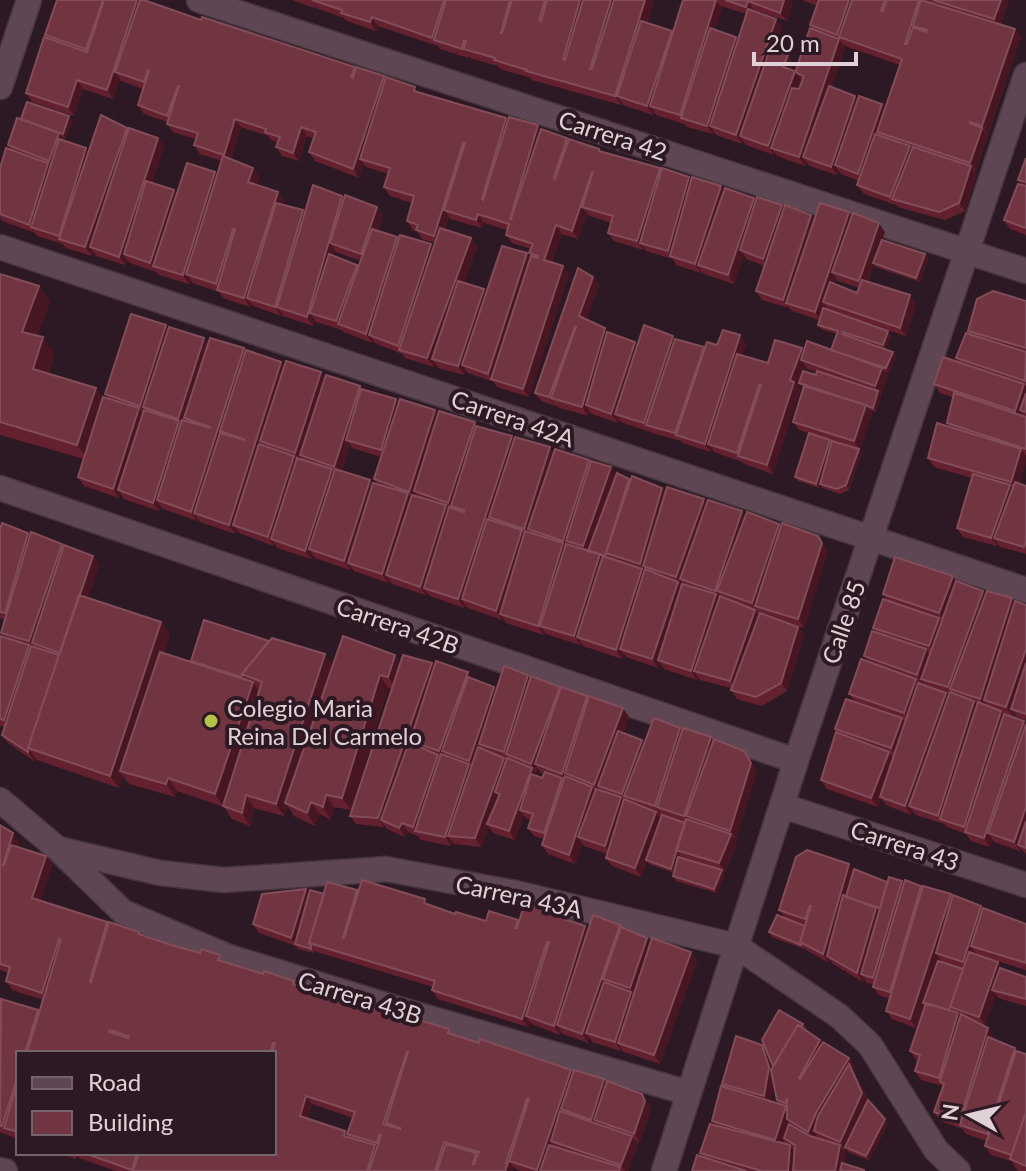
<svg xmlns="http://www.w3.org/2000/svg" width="1026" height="1171" viewBox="0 0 1026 1171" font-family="Lato,sans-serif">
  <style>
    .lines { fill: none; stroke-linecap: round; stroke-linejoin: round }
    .minor-casing { stroke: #46353e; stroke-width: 27 }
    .minor { stroke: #5e4652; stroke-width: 24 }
    .wall { fill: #63212f; fill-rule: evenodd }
    .shaded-wall { fill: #481622 }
    .building { fill: #713441; stroke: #824d59; stroke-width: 2; fill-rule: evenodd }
    .poi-dot { fill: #b5c249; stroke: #2d1923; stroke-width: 3 }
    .labels { text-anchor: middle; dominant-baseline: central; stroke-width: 8; stroke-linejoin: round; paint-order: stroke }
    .street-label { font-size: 24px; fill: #e0d1d8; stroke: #2d1923 }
    .poi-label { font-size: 24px; fill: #e0d1d8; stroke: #2d1923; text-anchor: start }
  </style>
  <rect width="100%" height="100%" fill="#2d1923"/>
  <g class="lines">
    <defs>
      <path id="minor" d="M 199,0 L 1026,271
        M 0,87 L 29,0
        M 0,247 L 1026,590
        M 0,488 L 796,761
        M 0,800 L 58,849 L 160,873 L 224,880 L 386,869 L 516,893 L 736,946 L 839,1016 L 870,1045 L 936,1150 L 958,1171
        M 783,806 L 1026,885
        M 60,851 L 123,912 L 229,957 L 405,1011 L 689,1093
        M 0,1170 L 5,1171
        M 664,1171 L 796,761 L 1026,75"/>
    </defs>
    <use href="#minor" class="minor-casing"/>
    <use href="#minor" class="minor"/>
  </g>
  <path class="wall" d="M 292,0 L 654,0 L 647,23 L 673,33 L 683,0 L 793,0 L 787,21 L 754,10 L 754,11 L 782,27 L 774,50 L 794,64 L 791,70 L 795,71 L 801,79 L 798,89 L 799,89 L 802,81 L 797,73 L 812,29 L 810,25 L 817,6 L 802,0 L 1009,0 L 1001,24 L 1015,29 L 1021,37 L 988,135 L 987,134 L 988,136 L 976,171 L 974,171 L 977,174 L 965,211 L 945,220 L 898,207 L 896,205 L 864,194 L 857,185 L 859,181 L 841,174 L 839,171 L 837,175 L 809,166 L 807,162 L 805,166 L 777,156 L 775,153 L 774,155 L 746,145 L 743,141 L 742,144 L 716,135 L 714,132 L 713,134 L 687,127 L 684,124 L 656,115 L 654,112 L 653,115 L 623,105 L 622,103 L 621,105 L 532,80 L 531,78 L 500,69 L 498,66 L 470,58 L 468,56 L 468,58 L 440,49 L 438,46 L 378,26 L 376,31 L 347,21 L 344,18 L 316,8 L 315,6 L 314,8 ZM 721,6 L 746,14 L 738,39 L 715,30 L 722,8 ZM 842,43 L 845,46 L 900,65 L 885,108 L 858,100 L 855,96 L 832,87 L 845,48 Z
    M 201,20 L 355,67 L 356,68 L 385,78 L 419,92 L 506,118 L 508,121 L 538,125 L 541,129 L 601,152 L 689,177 L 691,180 L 756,200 L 782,205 L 784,209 L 811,215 L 814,219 L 852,215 L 885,232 L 882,240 L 925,254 L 928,259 L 920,282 L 876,267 L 874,264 L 868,282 L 916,304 L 906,336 L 859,321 L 888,331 L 891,336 L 886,349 L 896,356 L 889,373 L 884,371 L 888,376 L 881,395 L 880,394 L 881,396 L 876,412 L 869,410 L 872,413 L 860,450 L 859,449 L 862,453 L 849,490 L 840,494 L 823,488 L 820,485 L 819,488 L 798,481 L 795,477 L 809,433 L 799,430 L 793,422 L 804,388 L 799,383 L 798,386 L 800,390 L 773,474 L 744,464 L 742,462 L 714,452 L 712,449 L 711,452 L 683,443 L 681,441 L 652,433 L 650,431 L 650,432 L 621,422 L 619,419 L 618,423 L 592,414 L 589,411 L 588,416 L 557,407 L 556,405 L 555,406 L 541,401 L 535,393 L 599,285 L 586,320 L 608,332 L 638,345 L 676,339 L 705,349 L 717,345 L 746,344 L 742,355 L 768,363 L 802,348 L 804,351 L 831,350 L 837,334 L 821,329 L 818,325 L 819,320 L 792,311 L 789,308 L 762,300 L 756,291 L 765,266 L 746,259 L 744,255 L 734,284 L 704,274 L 701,271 L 701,273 L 676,265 L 673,259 L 646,251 L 644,248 L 643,250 L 614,241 L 608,233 L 611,223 L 588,215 L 587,213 L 578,239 L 562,234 L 552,262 L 569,274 L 529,397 L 497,387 L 494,382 L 468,373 L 466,370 L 464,375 L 438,368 L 435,363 L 434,367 L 405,358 L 402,354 L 375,343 L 373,340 L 372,343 L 344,332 L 342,330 L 316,322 L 315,320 L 313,326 L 283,316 L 282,314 L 281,316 L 253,306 L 251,304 L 250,307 L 223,298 L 219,292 L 192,283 L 191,280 L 189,284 L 159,275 L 156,271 L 156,272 L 130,263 L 127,260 L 125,265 L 96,256 L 93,251 L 92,256 L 66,248 L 63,244 L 37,236 L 35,233 L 2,221 L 0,217 L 0,168 L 11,150 L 8,145 L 21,119 L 73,121 L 66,138 L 62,137 L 65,141 L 89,151 L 128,129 L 158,138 L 164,146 L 152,183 L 177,194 L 217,176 L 222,161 L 200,154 L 194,145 L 196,139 L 173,132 L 167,124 L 167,122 L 144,114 L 138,105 L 143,89 L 121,81 L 120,79 L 113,99 L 83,89 L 74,116 L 32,102 L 26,93 L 47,38 L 45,35 ZM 241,127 L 268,136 L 271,140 L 278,143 L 276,147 L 282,156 L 299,161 L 307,136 L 314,138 L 309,152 L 315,161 L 359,178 L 364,164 L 366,167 L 388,174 L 384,187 L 390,196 L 412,203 L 407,221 L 413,230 L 417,231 L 422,239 L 435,243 L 433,247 L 399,239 L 397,237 L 378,231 L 383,215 L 344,198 L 342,196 L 305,212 L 303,210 L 282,205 L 284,200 L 278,192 L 256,185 L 259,177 L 253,168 L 231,159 ZM 449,216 L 450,219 L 482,228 L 484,223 L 507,230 L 506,235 L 512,243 L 531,249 L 529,253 L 531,256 L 530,258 L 527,253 L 486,293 L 484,289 L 464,283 L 477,247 L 471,238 L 445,230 ZM 335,250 L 336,252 L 361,261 L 358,267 L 357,265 L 333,256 ZM 836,278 L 838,281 L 859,288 L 857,293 L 834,284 ZM 805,365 L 807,369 L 817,372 L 816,375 L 799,383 Z
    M 1026,158 L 1026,235 L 1010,229 L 1004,220 L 1022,185 L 1018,180 Z
    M 0,274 L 39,286 L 50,302 L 37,336 L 54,353 L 48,374 L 103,399 L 108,399 L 105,394 L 168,329 L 208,343 L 246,350 L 284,366 L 325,378 L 360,386 L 363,389 L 396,399 L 399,403 L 435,410 L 438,415 L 475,422 L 478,426 L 514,440 L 550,447 L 553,452 L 591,462 L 630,481 L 662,488 L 666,493 L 704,499 L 707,503 L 781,526 L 828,551 L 804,628 L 785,622 L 798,627 L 804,635 L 787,691 L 762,706 L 737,699 L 731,690 L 731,688 L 700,680 L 698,677 L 697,680 L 664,669 L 660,663 L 658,668 L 626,657 L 624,654 L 622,659 L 583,646 L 581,643 L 580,645 L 546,634 L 545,632 L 544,635 L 506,623 L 503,618 L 502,620 L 468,608 L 465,605 L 464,608 L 430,596 L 427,593 L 426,595 L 392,584 L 389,580 L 388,583 L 354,571 L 351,567 L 350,570 L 315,558 L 313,555 L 311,559 L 277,548 L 274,543 L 274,546 L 239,533 L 236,529 L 235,534 L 200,522 L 198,519 L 197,521 L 163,509 L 160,506 L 159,511 L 124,499 L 120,493 L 119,498 L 84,486 L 78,477 L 84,459 L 0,435 ZM 350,445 L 352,448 L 381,457 L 374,479 L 377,484 L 373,484 L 342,471 Z
    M 1026,301 L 1026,462 L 1019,484 L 1026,486 L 1026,554 L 1000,547 L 998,544 L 997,546 L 963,537 L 957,528 L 972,478 L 934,467 L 928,458 L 949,426 L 947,423 L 953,397 L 940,393 L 934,384 L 959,363 L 956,358 L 970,334 L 968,331 Z
    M 0,529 L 62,544 L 64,546 L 93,556 L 99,565 L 88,598 L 161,622 L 170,634 L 164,653 L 191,662 L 333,665 L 400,663 L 432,663 L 435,666 L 468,672 L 472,679 L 497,690 L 530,678 L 587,696 L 589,698 L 629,717 L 623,733 L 644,743 L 682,731 L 744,751 L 757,772 L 736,839 L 734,838 L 737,843 L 725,872 L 722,871 L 725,874 L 717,893 L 676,881 L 673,876 L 674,873 L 649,864 L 647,861 L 641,877 L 612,866 L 606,858 L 607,854 L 584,846 L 582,843 L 575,864 L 548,854 L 542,845 L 544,839 L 534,836 L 528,828 L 531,820 L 526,818 L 524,815 L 515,840 L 493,833 L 489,827 L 481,847 L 454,844 L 452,841 L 451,846 L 421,840 L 418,836 L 408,832 L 405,837 L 387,829 L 384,825 L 384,827 L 356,824 L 350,816 L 392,689 L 388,688 L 351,810 L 334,807 L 331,820 L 320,814 L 315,826 L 294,816 L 288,806 L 284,816 L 254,808 L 250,826 L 232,819 L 224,807 L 177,791 L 175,797 L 129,784 L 123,776 L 119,788 L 37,760 L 35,758 L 34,761 L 8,743 L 2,735 L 5,727 L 0,726 L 0,636 L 4,638 L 1,633 L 5,620 L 0,618 ZM 538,769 L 541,773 L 544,774 L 542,778 L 538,777 L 535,771 L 537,772 Z
    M 956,581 L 985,595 L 1012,598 L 1015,602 L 1026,605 L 1026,720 L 1017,717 L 1014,713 L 1013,716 L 1002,713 L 1004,715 L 1024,721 L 1026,724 L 1026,854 L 1021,849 L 1020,851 L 994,842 L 992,839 L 990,847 L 971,841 L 966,834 L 947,827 L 944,824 L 916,815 L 912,810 L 911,815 L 886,805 L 881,798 L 878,807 L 827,789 L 821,780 L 838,733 L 835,729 L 855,702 L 849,694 L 868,661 L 864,656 L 877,633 L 873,628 L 887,600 L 883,594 Z
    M 0,825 L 19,842 L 18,847 L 46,856 L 52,865 L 40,901 L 108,924 L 139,932 L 142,935 L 355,1006 L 607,1083 L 648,1103 L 651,1109 L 640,1142 L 635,1141 L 638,1144 L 628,1171 L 520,1171 L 513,1167 L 513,1171 L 116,1171 L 79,1158 L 77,1155 L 76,1159 L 59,1153 L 274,1153 L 274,1053 L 18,1053 L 18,1139 L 0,1132 L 0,1001 L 38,1010 L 40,1012 L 43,1000 L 12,990 L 6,981 L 8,973 L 0,970 ZM 312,1104 L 353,1118 L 347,1134 L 350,1138 L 308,1119 Z
    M 854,870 L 887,882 L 902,881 L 904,884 L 951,894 L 953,896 L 981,906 L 983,908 L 1026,924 L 1026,970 L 977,955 L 975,952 L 974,954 L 1003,969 L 1026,977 L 1026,1006 L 998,998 L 996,994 L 985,1025 L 978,1023 L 994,1037 L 993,1039 L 1026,1054 L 1026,1171 L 1018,1171 L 1011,1161 L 991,1155 L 985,1146 L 987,1141 L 966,1134 L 963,1129 L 940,1121 L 934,1112 L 943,1086 L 921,1080 L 915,1071 L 918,1061 L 916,1060 L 910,1051 L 926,1006 L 924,1004 L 916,1028 L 892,1019 L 886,1011 L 890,999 L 879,995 L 873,987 L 873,984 L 867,983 L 864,978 L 863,982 L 833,964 L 830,960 L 829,963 L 806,950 L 805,948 L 804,949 L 772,937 L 769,932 L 785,918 L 779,910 ZM 939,958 L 942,962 L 963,969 L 938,961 Z
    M 306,889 L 309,894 L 358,892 L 429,905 L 455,914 L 486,921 L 518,920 L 519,921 L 558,909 L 564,919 L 588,929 L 620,925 L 622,928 L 650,943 L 691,952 L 697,961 L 660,1064 L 624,1052 L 621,1049 L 621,1051 L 592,1042 L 590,1038 L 588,1043 L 563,1034 L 561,1031 L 560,1035 L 532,1024 L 530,1022 L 528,1027 L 438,999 L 432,990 L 433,987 L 314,951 L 314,953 L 298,949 L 296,946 L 259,933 L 253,924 Z
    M 803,1024 L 806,1028 L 805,1030 L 822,1043 L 849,1058 L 855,1067 L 853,1070 L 868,1100 L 888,1124 L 869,1160 L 848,1152 L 846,1149 L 846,1151 L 843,1150 L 846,1154 L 844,1164 L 865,1171 L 692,1171 L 703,1157 L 700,1153 L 715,1125 L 712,1121 L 724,1087 L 722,1084 L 762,1045 L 768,1054 L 772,1067 ZM 774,1083 L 777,1100 L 779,1104 L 770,1101 Z"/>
  <path class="shaded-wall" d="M 103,0 L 106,0 L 92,58 L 86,49 Z
    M 137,0 L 140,0 L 115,72 L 120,79 L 113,99 L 107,90 Z
    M 444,0 L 453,0 L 434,41 L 432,38 Z
    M 580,0 L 589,0 L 569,68 L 563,59 Z
    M 611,0 L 620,0 L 596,77 L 590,69 Z
    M 645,0 L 654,0 L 623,98 L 617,96 L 622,103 L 621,105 L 615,96 Z
    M 716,0 L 722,8 L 687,120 L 682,118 L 680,115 Z
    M 784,0 L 793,0 L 787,21 L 780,13 Z
    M 849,0 L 857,0 L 839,37 L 843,44 L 837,35 Z
    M 919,0 L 923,0 L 913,26 L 918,33 L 911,52 L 905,44 Z
    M 1001,0 L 1009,0 L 1009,1 L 1000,28 L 994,19 Z
    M 748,1 L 754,10 L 752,15 L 746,7 Z
    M 372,17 L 378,26 L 376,31 L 370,22 Z
    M 776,19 L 782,27 L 744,138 L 740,136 L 743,141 L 742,144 L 736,135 Z
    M 1015,29 L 1021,37 L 988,135 L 982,126 Z
    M 672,31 L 678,39 L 650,106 L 654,112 L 653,115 L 647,106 Z
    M 736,37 L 742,46 L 710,126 L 714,132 L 713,134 L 707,126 Z
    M 839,39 L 845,48 L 808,158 L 803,157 L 807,162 L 805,166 L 799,157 Z
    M 788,55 L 794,64 L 789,76 L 783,67 Z
    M 795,71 L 801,79 L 776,149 L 771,148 L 775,153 L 774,155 L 768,146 Z
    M 384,76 L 390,85 L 360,159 L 364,164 L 359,178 L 353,169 Z
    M 77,80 L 83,89 L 74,116 L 68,107 Z
    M 855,96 L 861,104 L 835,165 L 839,171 L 837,175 L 831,167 Z
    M 882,104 L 889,113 L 877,132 L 880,136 L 864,182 L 858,174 Z
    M 69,116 L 73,121 L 66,138 L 63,134 Z
    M 506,118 L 512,127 L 488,208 L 482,199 Z
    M 235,119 L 241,127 L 230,163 L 224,155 Z
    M 538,125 L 544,134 L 516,228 L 510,219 Z
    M 301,127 L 307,136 L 299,161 L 293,153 Z
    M 127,128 L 133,136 L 90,247 L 93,251 L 92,256 L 85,247 Z
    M 982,128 L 988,136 L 976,171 L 970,163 Z
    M 59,133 L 65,141 L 55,169 L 49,161 Z
    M 158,138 L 164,146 L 128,256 L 124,254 L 127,260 L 125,265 L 119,257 Z
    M 567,138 L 573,146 L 560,187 L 554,178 Z
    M 463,143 L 469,152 L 444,210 L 449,216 L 440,244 L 434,236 Z
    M 910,146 L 916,155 L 892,199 L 896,206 L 890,197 Z
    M 86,148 L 92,157 L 61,240 L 59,236 Z
    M 48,163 L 54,172 L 31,227 L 35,233 L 29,225 Z
    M 971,166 L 977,174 L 965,211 L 959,203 Z
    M 253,168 L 259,177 L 254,191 L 248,182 Z
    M 660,168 L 666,177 L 640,243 L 644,248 L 643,250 L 637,241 Z
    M 215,172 L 221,181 L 186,274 L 191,280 L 189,284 L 183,275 Z
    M 592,172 L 598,180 L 582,207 L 587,213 L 578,239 L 572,231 Z
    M 689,177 L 695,186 L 672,257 L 668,251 Z
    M 721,186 L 727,194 L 698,265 L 701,271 L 701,273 L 695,264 Z
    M 174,190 L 180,198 L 153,266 L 156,272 L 150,263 Z
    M 278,192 L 284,200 L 252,300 L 247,298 L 251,304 L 250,307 L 244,298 Z
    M 342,196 L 348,204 L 330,243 L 335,250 L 316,315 L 310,313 L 315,320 L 313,326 L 307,317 Z
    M 754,198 L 760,206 L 740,250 L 744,255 L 734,284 L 728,275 Z
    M 782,205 L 788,214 L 769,268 L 763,259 Z
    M 377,207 L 383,215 L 367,263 L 361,254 Z
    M 303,210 L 310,219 L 277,307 L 282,314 L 281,316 L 275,307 Z
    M 849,212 L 855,221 L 832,272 L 836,278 L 827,304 L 823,302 L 826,307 L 821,320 L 815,312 Z
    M 478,214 L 484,223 L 482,228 L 476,220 Z
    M 811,215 L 817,223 L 786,303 L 789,309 L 783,300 Z
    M 879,223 L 885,232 L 865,289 L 859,281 Z
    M 556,225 L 562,234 L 550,268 L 544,260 Z
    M 233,229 L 239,238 L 220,290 L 216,284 Z
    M 397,237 L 403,245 L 369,335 L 373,340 L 372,343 L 366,334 Z
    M 471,238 L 477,247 L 436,360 L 432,359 L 435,363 L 434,367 L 427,358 Z
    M 431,244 L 437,253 L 401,350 L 398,346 Z
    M 527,253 L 533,261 L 491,379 L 494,383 L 488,374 Z
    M 925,254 L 928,259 L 920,282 L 916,278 Z
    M 357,265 L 363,273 L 338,324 L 342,330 L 336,321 Z
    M 563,266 L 569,274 L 529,397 L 523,389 Z
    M 593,277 L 599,285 L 585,325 L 579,316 Z
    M 39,286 L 50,302 L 33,347 L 22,332 Z
    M 484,289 L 490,298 L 462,365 L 466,370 L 464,375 L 458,366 Z
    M 910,295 L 916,304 L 906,336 L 900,328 Z
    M 166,325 L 172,334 L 143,407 L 147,412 L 146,415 L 140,406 Z
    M 575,327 L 581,336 L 551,398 L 555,406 L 549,397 Z
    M 605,328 L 611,337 L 586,405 L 589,411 L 588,416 L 582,407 Z
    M 888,331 L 891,336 L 886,349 L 883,345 Z
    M 740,335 L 746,344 L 713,445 L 708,444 L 712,449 L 711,452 L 705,444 Z
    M 673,336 L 679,344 L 646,425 L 650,432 L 644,423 Z
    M 43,337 L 54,353 L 44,385 L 33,369 Z
    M 204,338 L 210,346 L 184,418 L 186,421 L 184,428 L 178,419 Z
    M 635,342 L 641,350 L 615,414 L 619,419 L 618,423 L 611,414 Z
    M 704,347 L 710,355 L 676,435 L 681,441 L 675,433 Z
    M 244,348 L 250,357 L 220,431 L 225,437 L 194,513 L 198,519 L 197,521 L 191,512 Z
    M 802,348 L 808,357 L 801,360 L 805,365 L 798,386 L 800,390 L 773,474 L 767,465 L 790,380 Z
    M 893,352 L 896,356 L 889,373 L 886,368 Z
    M 281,362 L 287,370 L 260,441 L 263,445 L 233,525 L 236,529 L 235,534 L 229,525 Z
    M 882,368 L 888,376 L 881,395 L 875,386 Z
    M 321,372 L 327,381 L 300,455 L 302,459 L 301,462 L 295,453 Z
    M 1024,384 L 1026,386 L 1026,406 L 1020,410 L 1023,414 L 1021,420 L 1015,411 Z
    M 759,385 L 765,393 L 738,456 L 737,453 Z
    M 360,386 L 366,394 L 346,440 L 350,445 L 340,476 L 334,467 Z
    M 96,388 L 107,404 L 88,460 L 77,445 Z
    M 878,391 L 881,396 L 876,412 L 873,408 Z
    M 396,399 L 402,408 L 387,459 L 381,450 Z
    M 866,405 L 872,413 L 860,450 L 854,441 Z
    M 139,408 L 145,416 L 118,490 L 120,493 L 119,498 L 113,489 Z
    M 435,410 L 441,419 L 414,491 L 417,495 L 415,500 L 409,492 Z
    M 179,421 L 185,430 L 157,500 L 160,506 L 159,511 L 153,503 Z
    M 475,422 L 481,430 L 451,506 L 455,511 L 448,503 Z
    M 512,436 L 518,445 L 489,517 L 493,521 L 462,599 L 465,605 L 464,608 L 458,599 Z
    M 830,440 L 833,445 L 819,488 L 816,484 Z
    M 550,447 L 556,456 L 528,529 L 531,533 L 530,537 L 524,529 Z
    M 859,449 L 862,453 L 849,490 L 846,485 Z
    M 1021,449 L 1026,456 L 1026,462 L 1017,490 L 1011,482 Z
    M 294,456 L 300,464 L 271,539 L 274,543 L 274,546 L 268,537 Z
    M 589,460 L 595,468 L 566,541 L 570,547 L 569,550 L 563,541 Z
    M 611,467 L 617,475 L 589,555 L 583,546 Z
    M 332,469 L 338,478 L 309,549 L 313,555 L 311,559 L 305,551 Z
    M 370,480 L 376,488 L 348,563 L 351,567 L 350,570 L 344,561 Z
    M 1010,485 L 1016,494 L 994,538 L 998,544 L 997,546 L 991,538 Z
    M 662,488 L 668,497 L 643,566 L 647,571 L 646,573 L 640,564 Z
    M 408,493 L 414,502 L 386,575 L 389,580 L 388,583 L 382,574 Z
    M 704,499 L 710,508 L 680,579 L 683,584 L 682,586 L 676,577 Z
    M 446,505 L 452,514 L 424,588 L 427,593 L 426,595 L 420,587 Z
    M 742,511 L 748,520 L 717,591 L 721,597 L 721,599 L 715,591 Z
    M 779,524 L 785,532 L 755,606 L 758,612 L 752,603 Z
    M 522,530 L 528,539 L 500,614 L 503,618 L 502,620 L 496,611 Z
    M 28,533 L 34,541 L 11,622 L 5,613 Z
    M 818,536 L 828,551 L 804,628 L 798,619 Z
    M 563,543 L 569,552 L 540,626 L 545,632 L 544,635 L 538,626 Z
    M 62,544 L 68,552 L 32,643 L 36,649 L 35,650 L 29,641 Z
    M 600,554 L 606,563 L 577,637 L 581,643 L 580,645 L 574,636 Z
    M 93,556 L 99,565 L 67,662 L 61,654 Z
    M 642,569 L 648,577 L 620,649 L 624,654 L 622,659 L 616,650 Z
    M 953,576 L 959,585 L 945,622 L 939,613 Z
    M 678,582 L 684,591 L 658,660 L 660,663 L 658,668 L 652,659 Z
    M 983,591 L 989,600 L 950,689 L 954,695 L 948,687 Z
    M 716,594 L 722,603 L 694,671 L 698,677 L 697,680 L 691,671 Z
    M 1012,598 L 1018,606 L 984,700 L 987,704 L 986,708 L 980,699 Z
    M 755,610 L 761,619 L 736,690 L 730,681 Z
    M 939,618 L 945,627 L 935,654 L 929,646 Z
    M 161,622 L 170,634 L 124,773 L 120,771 L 123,776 L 119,788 L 110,776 Z
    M 798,627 L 804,635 L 787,691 L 781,683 Z
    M 29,645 L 35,654 L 10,728 L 4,720 Z
    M 926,649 L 932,658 L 921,679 L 924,682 L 923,684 L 917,675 Z
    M 1026,649 L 1026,675 L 1011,709 L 1014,713 L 1013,716 L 1006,707 Z
    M 325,654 L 334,666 L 285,803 L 288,806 L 284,816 L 276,804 Z
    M 395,655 L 404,667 L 397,690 L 388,677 Z
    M 432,663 L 438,672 L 410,741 L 413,744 L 381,820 L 384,825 L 384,827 L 378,818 Z
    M 468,672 L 474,681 L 442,751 L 446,757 L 445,759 L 439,751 Z
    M 380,675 L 388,688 L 351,810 L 342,798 Z
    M 528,675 L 534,684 L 506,754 L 510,761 L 504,752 Z
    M 916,679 L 922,688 L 910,722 L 904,713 Z
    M 253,682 L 261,694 L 224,807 L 215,794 Z
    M 494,687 L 500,696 L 479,744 L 482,749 L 475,770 L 469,761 Z
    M 560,687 L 566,695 L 535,764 L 538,769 L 537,772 L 531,764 Z
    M 946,693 L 952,701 L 909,806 L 912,810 L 911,815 L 905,806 Z
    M 587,696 L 593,705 L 565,773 L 569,779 L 568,783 L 562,774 Z
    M 974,701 L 980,710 L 940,819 L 944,824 L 938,816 Z
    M 623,708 L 629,717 L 603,788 L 598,786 L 601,792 L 600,794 L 594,785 Z
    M 1001,711 L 1007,719 L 970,835 L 964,827 Z
    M 902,718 L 908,726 L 897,757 L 891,748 Z
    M 1024,721 L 1026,724 L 988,833 L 992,839 L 990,847 L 984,838 Z
    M 680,728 L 686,737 L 657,807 L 661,814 L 661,815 L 655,806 Z
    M 711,737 L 717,746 L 686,816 L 691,823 L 690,825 L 684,816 Z
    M 642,740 L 648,749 L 624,796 L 628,803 L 622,794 Z
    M 29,749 L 35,758 L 34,761 L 28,752 Z
    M 744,751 L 757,772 L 736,839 L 730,831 Z
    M 889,752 L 895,760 L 878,807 L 871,798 Z
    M 438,755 L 445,764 L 416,831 L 413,827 Z
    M 504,758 L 510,767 L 495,792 L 499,798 L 487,824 L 489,827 L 481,847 L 475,838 Z
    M 469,764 L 475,773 L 448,836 L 452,841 L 451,846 L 445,837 Z
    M 532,768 L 538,776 L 520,810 L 524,815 L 515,840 L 509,831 Z
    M 168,778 L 177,791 L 175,797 L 166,784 Z
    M 562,778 L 568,786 L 550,841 L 544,833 Z
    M 592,787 L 598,796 L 578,837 L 582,843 L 575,864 L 569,855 Z
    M 246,795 L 254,808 L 250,826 L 242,813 Z
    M 326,795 L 334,807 L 331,820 L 323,807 Z
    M 621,797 L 627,806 L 611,855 L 605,846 Z
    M 311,802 L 320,814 L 315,826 L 307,813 Z
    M 1026,807 L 1026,834 L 1018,845 L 1021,849 L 1020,851 L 1014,842 Z
    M 656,812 L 662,820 L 641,877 L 635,868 Z
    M 402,823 L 408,832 L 405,837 L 399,828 Z
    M 13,833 L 19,842 L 9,873 L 3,865 Z
    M 731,834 L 737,843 L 725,872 L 719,863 Z
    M 677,850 L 680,855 L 674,873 L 671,869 Z
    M 46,856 L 52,865 L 38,907 L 32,898 Z
    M 849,864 L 855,872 L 827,956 L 830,960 L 829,963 L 823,954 Z
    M 722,870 L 725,874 L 717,893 L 714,889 Z
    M 902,881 L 908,889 L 880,986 L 873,978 Z
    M 921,886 L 927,894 L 896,1000 L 890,992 Z
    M 306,889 L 312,897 L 297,946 L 291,938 Z
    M 357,890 L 363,899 L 349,947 L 343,938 Z
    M 951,894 L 957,903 L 936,953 L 939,958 L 916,1028 L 910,1019 Z
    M 981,906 L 988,914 L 971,946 L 975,952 L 969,970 L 963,962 Z
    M 876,908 L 883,916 L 861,974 L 864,978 L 863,982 L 857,973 Z
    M 558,909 L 564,918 L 562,925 L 556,916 Z
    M 107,922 L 113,930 L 96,990 L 90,981 Z
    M 620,925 L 626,934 L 603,979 L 608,985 L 586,1033 L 590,1038 L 588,1043 L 582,1034 Z
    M 585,926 L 591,934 L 557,1025 L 561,1031 L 560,1035 L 554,1026 Z
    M 647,938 L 653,947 L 636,997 L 630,988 Z
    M 59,939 L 65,948 L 48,1002 L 42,993 Z
    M 547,942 L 553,950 L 526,1016 L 530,1022 L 528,1027 L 522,1019 Z
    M 691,952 L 697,961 L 660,1064 L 654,1055 Z
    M 998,962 L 1004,970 L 992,990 L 996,994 L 985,1025 L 979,1017 Z
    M 631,992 L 637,1000 L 618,1043 L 621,1049 L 621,1051 L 615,1042 Z
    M 38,1010 L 44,1019 L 34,1053 L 25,1053 Z
    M 958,1013 L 964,1021 L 945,1086 L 939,1078 Z
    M 988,1028 L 994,1037 L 966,1127 L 962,1126 L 959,1122 Z
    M 820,1040 L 827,1049 L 805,1087 L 799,1078 Z
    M 762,1045 L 768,1054 L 775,1076 L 770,1104 L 764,1096 Z
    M 1015,1048 L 1021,1057 L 993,1143 L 987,1134 Z
    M 407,1052 L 413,1060 L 386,1123 L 390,1129 L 383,1124 Z
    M 849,1058 L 855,1067 L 853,1070 L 868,1101 L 846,1151 L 840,1142 L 814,1131 L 817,1135 L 814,1141 L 808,1132 L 816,1113 Z
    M 571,1070 L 577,1078 L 561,1109 L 565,1115 L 551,1141 L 554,1146 L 546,1171 L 537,1171 Z
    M 18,1075 L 18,1103 L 4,1128 L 8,1135 L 2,1126 Z
    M 604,1079 L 610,1088 L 594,1120 L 598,1125 L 597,1128 L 591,1120 Z
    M 642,1094 L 648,1103 L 651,1109 L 640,1142 L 634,1134 Z
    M 306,1096 L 312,1104 L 306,1125 L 300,1116 Z
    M 527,1099 L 533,1107 L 509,1161 L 513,1167 L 513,1171 L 505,1171 L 506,1163 Z
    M 786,1106 L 792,1114 L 787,1119 L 789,1123 L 781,1148 L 775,1140 Z
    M 885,1119 L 888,1124 L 869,1160 L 866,1156 Z
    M 632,1136 L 638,1144 L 628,1171 L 625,1171 L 621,1165 Z
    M 375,1145 L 381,1154 L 376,1171 L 367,1171 Z
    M 790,1145 L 796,1154 L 794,1171 L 788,1171 Z
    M 840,1145 L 846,1154 L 843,1171 L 835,1171 Z"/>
  <path class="building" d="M 57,0 L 103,0 L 86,49 L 45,35 Z
    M 104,0 L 137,0 L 107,90 L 77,80 L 68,107 L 26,93 L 44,37 L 87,52 Z
    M 140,0 L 144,0 L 201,20 L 202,17 L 355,67 L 351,77 L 353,78 L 356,67 L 384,76 L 353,169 L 309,152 L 316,132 L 301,127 L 293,153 L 276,147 L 280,137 L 265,132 L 266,129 L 235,119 L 224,155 L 194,145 L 198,133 L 167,124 L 179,86 L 178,86 L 167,116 L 138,105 L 149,71 L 148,70 L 144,82 L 115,72 Z
    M 312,0 L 444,0 L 432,38 L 372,17 L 370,22 L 341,13 L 342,10 Z
    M 446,0 L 510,0 L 501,33 L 502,33 L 512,0 L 545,0 L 539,20 L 541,21 L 547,0 L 580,0 L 563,59 L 565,60 L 583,0 L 611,0 L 590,69 L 592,69 L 614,0 L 645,0 L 615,96 L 526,71 L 527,70 L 494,60 L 495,58 L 464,49 L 466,41 L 464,41 L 462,49 L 434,40 Z
    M 683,0 L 716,0 L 680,115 L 650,106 Z
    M 725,0 L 784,0 L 780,13 L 748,1 L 746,7 Z
    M 819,0 L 849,0 L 837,35 L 810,25 Z
    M 852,0 L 885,0 L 881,10 L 883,11 L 887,0 L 919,0 L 905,44 L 907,44 L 913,27 L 926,32 L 927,30 L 913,26 L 921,0 L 1015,29 L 982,126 L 970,122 L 970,123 L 982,128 L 970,163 L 877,132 L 902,59 L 839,37 Z
    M 933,0 L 1001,0 L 994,19 Z
    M 748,9 L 776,19 L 736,135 L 710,126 Z
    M 641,21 L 672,31 L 647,106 L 617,96 Z
    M 710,28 L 736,37 L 707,126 L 681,118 Z
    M 810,28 L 839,39 L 799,157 L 771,148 L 792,88 L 799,89 L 804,76 L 797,73 L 796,70 Z
    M 770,49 L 788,55 L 783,67 L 795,71 L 768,146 L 740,136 Z
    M 386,77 L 415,87 L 414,91 L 506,118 L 482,199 L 483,200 L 509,117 L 538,125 L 510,219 L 511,219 L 541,129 L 567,138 L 554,178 L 555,179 L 569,139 L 599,149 L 599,151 L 660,168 L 637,241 L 608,233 L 613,216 L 582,207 L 593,172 L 592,172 L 572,231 L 556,225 L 544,260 L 563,266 L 523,389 L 491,379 L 531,256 L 538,258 L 538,256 L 529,253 L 533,244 L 506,235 L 509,224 L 478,214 L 476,220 L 444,210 L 465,143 L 463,143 L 434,236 L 416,230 L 418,225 L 407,221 L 414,196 L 384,187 L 390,168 L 360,159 Z
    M 829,86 L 855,96 L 831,167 L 803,157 Z
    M 859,96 L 882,104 L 858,174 L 835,165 Z
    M 27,102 L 69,116 L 63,134 L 21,119 Z
    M 101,115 L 127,128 L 85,247 L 59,239 Z
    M 17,118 L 59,133 L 49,161 L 8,145 Z
    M 129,128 L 158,138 L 119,257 L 90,247 Z
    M 875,134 L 910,146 L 890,197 L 857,185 Z
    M 59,139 L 86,148 L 59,236 L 31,227 Z
    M 913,147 L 971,166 L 959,203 L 939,212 L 892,199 Z
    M 6,148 L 48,163 L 29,225 L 0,214 L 0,168 Z
    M 223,156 L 253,168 L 248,182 L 278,192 L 244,298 L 217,290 L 235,229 L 233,229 L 216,284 L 186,274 Z
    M 1026,158 L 1026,182 L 1018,180 Z
    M 187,163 L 215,172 L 183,275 L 153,266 Z
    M 662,168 L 689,177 L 668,251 L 640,243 Z
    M 692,177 L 721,186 L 695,264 L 670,256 Z
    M 146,181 L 174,190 L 150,263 L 124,254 Z
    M 1018,184 L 1026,186 L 1026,228 L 1004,220 Z
    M 313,185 L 342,196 L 307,317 L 277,307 Z
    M 725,188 L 754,198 L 728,275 L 698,265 Z
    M 345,195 L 377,207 L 361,254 L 330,243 Z
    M 757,197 L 782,205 L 763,259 L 740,250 Z
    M 276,203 L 303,210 L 275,307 L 247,298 Z
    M 820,203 L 849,212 L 815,312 L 786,303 Z
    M 785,205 L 811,215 L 783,300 L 756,291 Z
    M 853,213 L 879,223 L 859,281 L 832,272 Z
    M 440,228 L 471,238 L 427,358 L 399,350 Z
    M 372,229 L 397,237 L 366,334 L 338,324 Z
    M 400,235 L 431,244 L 398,346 L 369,335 Z
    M 882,240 L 925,254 L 916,278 L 873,263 Z
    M 502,246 L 527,253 L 488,374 L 462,365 Z
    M 329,254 L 357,265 L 336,321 L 310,313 Z
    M 578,268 L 593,277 L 579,316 L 605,328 L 582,407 L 551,398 L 576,327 L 575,327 L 549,397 L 535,393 Z
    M 0,274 L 39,286 L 22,332 L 43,337 L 33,369 L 96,388 L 77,445 L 0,422 Z
    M 862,280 L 910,295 L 900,328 L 823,302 L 830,282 L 857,293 Z
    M 458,281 L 484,289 L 458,366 L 432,359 Z
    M 993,291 L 1026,301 L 1026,348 L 968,331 L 977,299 Z
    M 823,308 L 888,331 L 883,345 L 843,332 L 842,334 L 893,352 L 886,368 L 831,350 L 838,331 L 818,325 Z
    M 131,314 L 166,325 L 140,406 L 105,394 Z
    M 644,325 L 673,336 L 644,423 L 615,414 Z
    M 169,327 L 204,338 L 178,419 L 143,407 Z
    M 723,330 L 740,335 L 705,444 L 676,435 L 707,342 L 717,345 Z
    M 607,332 L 635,342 L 611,414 L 586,405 Z
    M 966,333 L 1026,352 L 1025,381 L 956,358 Z
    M 210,338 L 244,348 L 191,512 L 157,500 L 182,420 L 210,428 L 210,427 L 184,418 Z
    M 675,339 L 704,347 L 675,433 L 646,425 Z
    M 775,340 L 802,348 L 790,380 L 794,382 L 767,465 L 738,456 L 761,385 L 759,385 L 737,453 L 708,444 L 737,354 L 768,363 Z
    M 807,341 L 882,368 L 875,386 L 801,360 Z
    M 246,350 L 281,362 L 229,525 L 194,513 L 220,433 L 244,440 L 244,439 L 220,431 Z
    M 943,357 L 1024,384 L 1015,411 L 934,384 Z
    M 286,361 L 321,372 L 295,453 L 260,441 Z
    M 803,371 L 816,375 L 817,371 L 878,391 L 873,408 L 799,383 Z
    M 326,375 L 360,386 L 334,467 L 300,455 Z
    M 804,386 L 866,405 L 854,441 L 793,422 Z
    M 361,389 L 396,399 L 381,450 L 346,440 Z
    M 954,393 L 1026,417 L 1026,449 L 947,423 Z
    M 1026,393 L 1026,412 L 1020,410 Z
    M 103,397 L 139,408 L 113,489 L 78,477 Z
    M 400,399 L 435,410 L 409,492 L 374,479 Z
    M 144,410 L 179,421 L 153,503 L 118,490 Z
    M 439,411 L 475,422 L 448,503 L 414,491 Z
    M 937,423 L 1021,449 L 1011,482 L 928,458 Z
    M 476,426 L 512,436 L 458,599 L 424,588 L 449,507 L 464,512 L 464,510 L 451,506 Z
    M 809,433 L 830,440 L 816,484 L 795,477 Z
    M 515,437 L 550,447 L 524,529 L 489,517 Z
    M 832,441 L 859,449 L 846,485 L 837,489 L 820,484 Z
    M 259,444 L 294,456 L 268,537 L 233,525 Z
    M 555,449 L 589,460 L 563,541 L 528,529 Z
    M 297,458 L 332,469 L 305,551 L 271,539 Z
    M 591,461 L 611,467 L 583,546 L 566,541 Z
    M 335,469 L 370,480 L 344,561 L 309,549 Z
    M 617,473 L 629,479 L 605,556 L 588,551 Z
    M 973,474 L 1010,485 L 991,538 L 957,528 Z
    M 632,476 L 662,488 L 640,564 L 606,553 Z
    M 1015,482 L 1026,486 L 1026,541 L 1024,547 L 994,538 Z
    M 373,483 L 408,493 L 382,574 L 348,563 Z
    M 667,487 L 704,499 L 676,577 L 643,566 Z
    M 412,495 L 446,505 L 420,587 L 386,575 Z
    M 708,500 L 742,511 L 715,591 L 680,579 Z
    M 747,512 L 779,524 L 752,603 L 717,591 Z
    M 487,519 L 522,530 L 496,611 L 462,599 Z
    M 2,523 L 28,533 L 5,613 L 0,612 L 0,529 Z
    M 782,523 L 818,536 L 822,543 L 798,619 L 755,606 Z
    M 525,531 L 563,543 L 538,626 L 500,614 Z
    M 31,532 L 62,544 L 29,641 L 1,633 Z
    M 566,544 L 600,554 L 574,636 L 540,626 Z
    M 64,545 L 93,556 L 60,653 L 32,643 Z
    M 603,556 L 642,569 L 616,650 L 577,637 Z
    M 895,557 L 953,576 L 939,613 L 883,594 Z
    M 645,569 L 678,582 L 652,659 L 620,649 Z
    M 956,581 L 983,591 L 948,687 L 921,679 Z
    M 682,584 L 716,594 L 691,671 L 658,660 Z
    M 987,591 L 1012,598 L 980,699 L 950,689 Z
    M 79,595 L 161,622 L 110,776 L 28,748 Z
    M 720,596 L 755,610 L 730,681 L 694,671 Z
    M 883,599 L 939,618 L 929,646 L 873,628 Z
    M 1015,601 L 1026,605 L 1026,649 L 1006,707 L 984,700 Z
    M 760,613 L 798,627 L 781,683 L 756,697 L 731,690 Z
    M 204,620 L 269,641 L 242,674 L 243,675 L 241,677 L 191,661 Z
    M 872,631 L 926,649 L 917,675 L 864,656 Z
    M 0,636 L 29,645 L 4,720 L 0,719 Z
    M 343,636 L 395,655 L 388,677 L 380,675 L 342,798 L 326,795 L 323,807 L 311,802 L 307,813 L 285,803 Z
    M 272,638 L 325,654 L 276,804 L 246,795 L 242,813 L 223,806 L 262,682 L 242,674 Z
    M 31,646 L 59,655 L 28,748 L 29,748 L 28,752 L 2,735 Z
    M 160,652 L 253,682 L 215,794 L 168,778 L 166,784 L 120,771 Z
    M 403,655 L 432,663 L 378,818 L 350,816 Z
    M 861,659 L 916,679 L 904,713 L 849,694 Z
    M 436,661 L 468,672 L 439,751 L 410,741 Z
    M 1026,663 L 1026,714 L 1011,709 Z
    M 504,666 L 528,675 L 504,752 L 479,744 Z
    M 531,676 L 560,687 L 531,764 L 506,754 Z
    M 468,677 L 494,687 L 469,761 L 442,751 Z
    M 918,683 L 946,693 L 905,806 L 880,797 Z
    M 561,687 L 587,696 L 562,774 L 535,764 Z
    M 950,692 L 974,701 L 938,816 L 909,806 Z
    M 589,696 L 623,708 L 594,785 L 565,773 Z
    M 846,699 L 902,718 L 891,748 L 835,729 Z
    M 978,702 L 1001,711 L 964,827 L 940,819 Z
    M 1004,714 L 1024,721 L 984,838 L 965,832 Z
    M 654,718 L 680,728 L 655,806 L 624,796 Z
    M 1026,724 L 1026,807 L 1014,842 L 988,833 Z
    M 683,728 L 711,737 L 684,816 L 657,807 Z
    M 618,731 L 642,740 L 622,794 L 598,786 Z
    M 836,732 L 889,752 L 871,798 L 821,780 Z
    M 714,739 L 744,751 L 751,763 L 730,831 L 686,816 Z
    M 409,742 L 438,755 L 413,827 L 402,823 L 399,828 L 381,820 Z
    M 478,747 L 504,758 L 475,838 L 448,836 Z
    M 441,754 L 469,764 L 445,837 L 415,831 Z
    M 507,758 L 532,768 L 509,831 L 487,824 L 500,794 L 495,792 Z
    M 545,772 L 562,778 L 544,833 L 528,828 L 533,814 L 520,810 L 531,774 L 542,778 Z
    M 565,776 L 592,787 L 569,855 L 542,845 Z
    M 596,789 L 621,797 L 605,846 L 578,837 Z
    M 624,799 L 656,812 L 635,868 L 606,858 Z
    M 662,815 L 685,823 L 671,869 L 646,860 Z
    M 686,819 L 731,834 L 719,863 L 676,850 Z
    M 1026,821 L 1026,848 L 1018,845 Z
    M 0,825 L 13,833 L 3,865 L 4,865 L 11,845 L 46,856 L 32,898 L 107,922 L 90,981 L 91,982 L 109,922 L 139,932 L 139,934 L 171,945 L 200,953 L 201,949 L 220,955 L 218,960 L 263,974 L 264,971 L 294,981 L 293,984 L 355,1006 L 356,1003 L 418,1022 L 419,1020 L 449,1029 L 448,1033 L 479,1043 L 480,1039 L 571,1070 L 537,1170 L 509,1161 L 529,1099 L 527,1099 L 506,1163 L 508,1163 L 505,1171 L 437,1171 L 446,1144 L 476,1153 L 473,1164 L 474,1164 L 479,1152 L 444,1142 L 435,1171 L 369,1171 L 381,1135 L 379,1135 L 377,1143 L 347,1134 L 355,1112 L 306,1096 L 300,1116 L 345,1131 L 344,1136 L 375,1145 L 367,1171 L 133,1171 L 139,1153 L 274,1153 L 274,1053 L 272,1053 L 275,1043 L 273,1043 L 270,1053 L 27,1053 L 61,940 L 59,939 L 42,993 L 6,981 L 10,967 L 0,964 ZM 110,1030 L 129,1036 L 128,1038 L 109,1032 ZM 407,1052 L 408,1052 L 386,1123 L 400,1128 L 400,1129 L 383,1124 Z
    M 807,850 L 849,864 L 823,954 L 800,942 L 811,906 L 810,906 L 805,919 L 779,910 L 796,857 Z
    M 678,857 L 722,870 L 714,889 L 673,876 Z
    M 854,869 L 887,882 L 880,908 L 846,897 Z
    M 889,877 L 902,881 L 873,978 L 861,974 Z
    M 362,880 L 425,899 L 424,903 L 455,914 L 456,912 L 486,921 L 489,911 L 518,920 L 515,928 L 517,928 L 526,899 L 558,909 L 556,916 L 585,926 L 554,1026 L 526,1016 L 549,942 L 547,942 L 522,1019 L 432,990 L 435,981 L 309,943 L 327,882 L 357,890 L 343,938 L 344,938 Z
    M 905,880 L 921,886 L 890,992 L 873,987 Z
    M 923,886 L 951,894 L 910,1019 L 886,1011 Z
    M 306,889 L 291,938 L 253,924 L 262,894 Z
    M 310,890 L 324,894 L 309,943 L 311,946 L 311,949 L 295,944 Z
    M 843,895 L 876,908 L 857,973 L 827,956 Z
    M 953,895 L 981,906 L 963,962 L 936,953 Z
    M 983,908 L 1026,924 L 1026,963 L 971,946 Z
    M 593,915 L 620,925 L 582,1034 L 557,1025 Z
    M 777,915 L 805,926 L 800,942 L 802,943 L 801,945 L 769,932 Z
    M 621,927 L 647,938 L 630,988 L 603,979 Z
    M 652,938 L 691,952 L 654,1055 L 618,1043 Z
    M 969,952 L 998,962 L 979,1017 L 950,1007 Z
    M 938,961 L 963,969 L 949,1010 L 923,1003 Z
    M 1000,968 L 1026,977 L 1026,999 L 992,990 Z
    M 604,982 L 631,992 L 615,1042 L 586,1033 Z
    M 1,999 L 38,1010 L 25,1053 L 18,1053 L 18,1075 L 2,1126 L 0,1126 Z
    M 926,1003 L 958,1013 L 939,1078 L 915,1071 L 920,1055 L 910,1051 Z
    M 779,1010 L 803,1024 L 801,1027 L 798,1025 L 773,1066 L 762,1040 Z
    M 961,1014 L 988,1028 L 959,1122 L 934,1112 L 944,1084 L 940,1081 Z
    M 798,1025 L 820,1040 L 799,1078 L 800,1079 L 823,1042 L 849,1058 L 816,1113 L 808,1132 L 787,1119 L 787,1098 L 785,1103 L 777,1100 L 771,1070 Z
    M 736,1036 L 762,1045 L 769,1067 L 764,1096 L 722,1084 Z
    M 988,1037 L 1015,1048 L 987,1134 L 960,1125 Z
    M 1016,1051 L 1026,1054 L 1026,1112 L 1011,1155 L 985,1146 Z
    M 849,1064 L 862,1093 L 840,1142 L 814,1131 L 818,1116 Z
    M 574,1070 L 604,1079 L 591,1120 L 561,1109 Z
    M 18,1081 L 18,1132 L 4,1128 Z
    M 607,1081 L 642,1094 L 645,1101 L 634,1134 L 594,1120 Z
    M 721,1086 L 786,1106 L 775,1140 L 712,1121 Z
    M 868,1100 L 885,1119 L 866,1156 L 845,1147 Z
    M 560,1111 L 632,1136 L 621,1165 L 551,1141 Z
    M 1026,1112 L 1026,1166 L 1010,1159 Z
    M 710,1124 L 790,1145 L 788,1171 L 762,1171 L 700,1153 Z
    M 789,1124 L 810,1136 L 840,1145 L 835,1171 L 793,1171 L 795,1145 L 784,1138 Z
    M 549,1145 L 620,1167 L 619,1171 L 540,1171 Z
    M 84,1153 L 137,1153 L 132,1170 Z
    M 697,1155 L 746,1171 L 692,1171 Z
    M 842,1163 L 864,1170 L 864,1171 L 840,1171 Z"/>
  <circle class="poi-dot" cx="211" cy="721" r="8"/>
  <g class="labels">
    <g class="street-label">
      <text transform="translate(613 135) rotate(18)">Carrera 42</text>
      <text transform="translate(513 418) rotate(19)">Carrera 42A</text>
      <text transform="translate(843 622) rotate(-71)">Calle 85</text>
      <text transform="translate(398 625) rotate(19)">Carrera 42B</text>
      <text transform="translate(905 845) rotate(18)">Carrera 43</text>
      <text transform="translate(519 896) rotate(12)">Carrera 43A</text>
      <text transform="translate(360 997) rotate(17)">Carrera 43B</text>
    </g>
    <g class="poi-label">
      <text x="227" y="707">Colegio Maria<tspan x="227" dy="28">Reina Del Carmelo</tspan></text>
    </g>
  </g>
  <rect x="16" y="1051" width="260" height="104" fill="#2d1923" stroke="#75636b" stroke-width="2"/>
  <rect x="32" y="1077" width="40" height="12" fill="#5e4652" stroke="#75636b" stroke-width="2"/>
  <text x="88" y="1091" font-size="24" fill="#e0d1d8">Road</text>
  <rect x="32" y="1111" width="40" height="24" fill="#713441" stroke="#75636b" stroke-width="2"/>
  <text x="88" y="1131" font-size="24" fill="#e0d1d8">Building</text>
  <g transform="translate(970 1115) rotate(278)" stroke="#2d1923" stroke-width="6" paint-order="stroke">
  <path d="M0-6L14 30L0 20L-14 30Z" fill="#e0d1d8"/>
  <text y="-12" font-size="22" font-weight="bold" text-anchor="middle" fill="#e0d1d8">N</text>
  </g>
  <path d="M754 52v12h102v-12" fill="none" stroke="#e0d1d8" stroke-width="4"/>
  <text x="766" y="52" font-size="24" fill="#e0d1d8" stroke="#2d1923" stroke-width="6" paint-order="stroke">20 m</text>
</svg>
